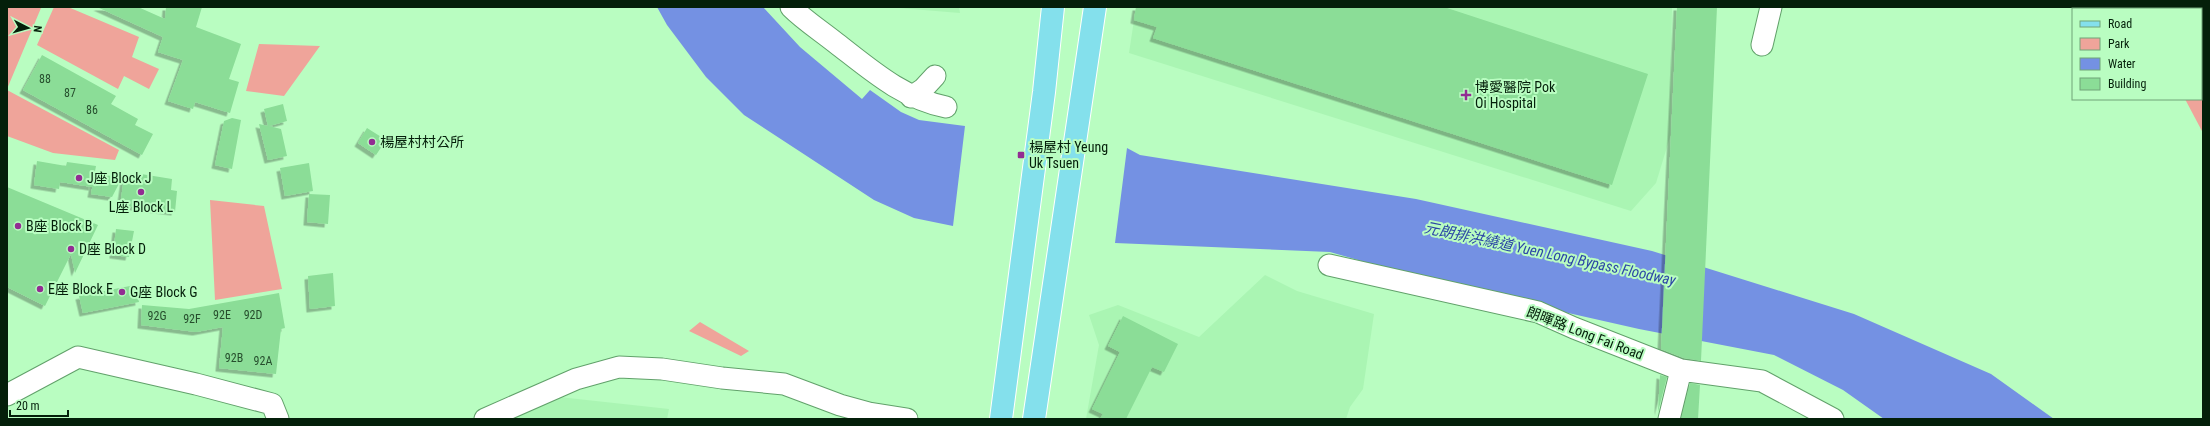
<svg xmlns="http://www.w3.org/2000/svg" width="2210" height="426" viewBox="0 0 2210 426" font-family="'Roboto Condensed','Noto Sans TC',sans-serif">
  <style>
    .built { fill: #aaf5b3 }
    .green { fill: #efa49a }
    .water { fill: #7491e3 }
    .building { fill: #8bdd97; filter: url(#shadow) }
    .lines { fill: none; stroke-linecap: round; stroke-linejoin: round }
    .minor-casing { stroke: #61a16a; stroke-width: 23 }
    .primary-casing { stroke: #fff; stroke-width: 24 }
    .minor { stroke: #fff; stroke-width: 21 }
    .primary { stroke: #84e0ec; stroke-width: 22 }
    .poi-dot { fill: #922d92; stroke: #b9fdc1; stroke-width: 1.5 }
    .labels { text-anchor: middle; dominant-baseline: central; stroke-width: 4; stroke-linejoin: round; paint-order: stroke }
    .number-label { font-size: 12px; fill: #264e2d }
    .poi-label { font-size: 14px; fill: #041f0a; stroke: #b9fdc1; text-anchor: start }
    .street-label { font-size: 14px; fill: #041f0a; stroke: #b9fdc1 }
    .water-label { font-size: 15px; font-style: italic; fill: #2d47a6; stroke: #b9fdc1 }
  </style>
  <defs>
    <filter id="shadow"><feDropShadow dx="-3.5" dy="3.5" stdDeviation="0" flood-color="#0004"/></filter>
  </defs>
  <rect width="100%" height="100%" fill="#b9fdc1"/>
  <path class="built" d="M 887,7 L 959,7 L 960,13 Z
    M 1136,7 L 1672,7 L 1670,137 L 1656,183 L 1631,211 L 1129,53 Z
    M 1265,275 L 1297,291 L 1374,314 L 1363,389 L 1350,407 L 1346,419 L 1086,419 L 1099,345 L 1089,315 L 1118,305 L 1199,337 Z
    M 550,396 L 669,409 L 667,419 L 492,419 Z"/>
  <path class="green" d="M 7,7 L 41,8 L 7,89 Z
    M 54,7 L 68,7 L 139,37 L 132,57 L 159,69 L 149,89 L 124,76 L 118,89 L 37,45 Z
    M 2124,7 L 2203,7 L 2203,133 L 2185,99 L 2201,99 L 2201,9 L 2125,9 Z
    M 259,44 L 320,46 L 284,96 L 246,91 Z
    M 7,90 L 119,150 L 115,160 L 53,153 L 7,136 Z
    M 210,200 L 264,206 L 282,289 L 215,300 Z
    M 700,322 L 749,351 L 741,356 L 689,331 Z"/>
  <path class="water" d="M 657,7 L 763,7 L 800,47 L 862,99 L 870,90 L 901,112 L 919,120 L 965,126 L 953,226 L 914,218 L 874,200 L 744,115 L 706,77 L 667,25 Z
    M 1127,148 L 1140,155 L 1416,199 L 1652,251 L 1854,314 L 1991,374 L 2054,419 L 1884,419 L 1843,390 L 1774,355 L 1639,329 L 1449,286 L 1330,252 L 1115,243 Z"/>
  <path class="building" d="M 97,7 L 138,7 L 165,19 L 166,7 L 202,7 L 196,27 L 241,44 L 229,79 L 239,82 L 230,113 L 195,102 L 193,109 L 168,101 L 183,60 L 158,52 L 163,37 Z
    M 1136,7 L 1444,7 L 1648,74 L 1612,185 L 1153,38 L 1157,27 L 1134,20 Z
    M 1677,7 L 1717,7 L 1701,361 L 1684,358 L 1661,349 Z
    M 42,55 L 116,96 L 111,104 L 138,119 L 135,125 L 153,134 L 142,155 L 23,90 Z
    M 283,104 L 287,121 L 269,126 L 281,129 L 287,156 L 268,160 L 259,124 L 268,126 L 264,109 Z
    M 232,118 L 241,120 L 232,169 L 215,165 L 224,121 Z
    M 367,128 L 386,140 L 376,155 L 358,143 Z
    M 37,161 L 66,166 L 67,162 L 96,166 L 92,187 L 60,182 L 59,189 L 34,185 Z
    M 309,163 L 313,191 L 285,196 L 280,168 Z
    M 95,173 L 122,178 L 112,197 L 91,194 Z
    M 135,173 L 172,179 L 171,190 L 177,191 L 175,212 L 128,206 L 129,200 L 121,199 L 124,178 L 134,179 Z
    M 7,187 L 98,225 L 75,273 L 71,254 L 45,306 L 7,287 Z
    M 309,194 L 330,195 L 328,224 L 307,222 Z
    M 116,229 L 134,231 L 129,257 L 113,255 Z
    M 333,273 L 335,306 L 310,309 L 308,276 Z
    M 135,285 L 139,302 L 83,313 L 79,296 Z
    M 279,293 L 285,328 L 281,329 L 276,374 L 219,368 L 223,327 L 196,332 L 141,325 L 142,305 L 189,309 Z
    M 1123,316 L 1178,344 L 1164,372 L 1152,367 L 1126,419 L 1100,419 L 1103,414 L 1092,409 L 1120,352 L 1108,346 Z
    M 1660,375 L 1667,377 L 1658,412 Z
    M 1690,383 L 1700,385 L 1698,419 L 1681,419 Z"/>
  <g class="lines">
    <defs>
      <path id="minor" d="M 791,7 C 804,20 821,31 836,43 C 871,70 902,98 946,107
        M 1762,45 L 1771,7
        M 911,97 L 923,89 L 935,76
        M 1329,265 L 1538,312 L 1574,328 L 1681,370 L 1762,381 L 1833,419
        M 7,395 L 78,357 L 196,384 L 272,404 L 278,419
        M 485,419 L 576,379 L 619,367 L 662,369 L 722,378 L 784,384 L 840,405 L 869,413 L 907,419
        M 1669,419 L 1681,370"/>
      <path id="primary" d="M 1001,419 L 1044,92 L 1053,7
        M 1034,419 L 1095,7"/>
    </defs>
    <use href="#minor" class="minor-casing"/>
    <use href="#primary" class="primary-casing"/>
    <use href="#minor" class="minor"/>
    <use href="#primary" class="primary"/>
  </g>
  <g class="poi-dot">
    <path d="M1464 89h4v4h4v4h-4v4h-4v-4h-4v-4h4z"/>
    <circle cx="372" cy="142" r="4"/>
    <rect x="1017" y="151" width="8" height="8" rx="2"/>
    <circle cx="79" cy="178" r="4"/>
    <circle cx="141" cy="192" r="4"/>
    <circle cx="18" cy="226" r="4"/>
    <circle cx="71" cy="249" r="4"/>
    <circle cx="40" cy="289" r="4"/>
    <circle cx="122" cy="292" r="4"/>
  </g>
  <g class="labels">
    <g class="number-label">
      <text x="45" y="79">88</text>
      <text x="70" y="93">87</text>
      <text x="92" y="110">86</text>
      <text x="222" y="315">92E</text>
      <text x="253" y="315">92D</text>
      <text x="157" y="316">92G</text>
      <text x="192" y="319">92F</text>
      <text x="234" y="358">92B</text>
      <text x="263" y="361">92A</text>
    </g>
    <g class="poi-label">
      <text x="1475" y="87">博愛醫院 Pok<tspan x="1475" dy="16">Oi Hospital</tspan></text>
      <text x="380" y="142">楊屋村村公所</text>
      <text x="1029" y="147">楊屋村 Yeung<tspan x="1029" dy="16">Uk Tsuen</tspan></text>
      <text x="87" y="178">J座 Block J</text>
      <text x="141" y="207" text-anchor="middle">L座 Block L</text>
      <text x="26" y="226">B座 Block B</text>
      <text x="79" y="249">D座 Block D</text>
      <text x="48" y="289">E座 Block E</text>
      <text x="130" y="292">G座 Block G</text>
    </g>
    <g class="street-label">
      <text transform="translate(1585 333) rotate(21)">朗暉路 Long Fai Road</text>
    </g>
    <g class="water-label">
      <text transform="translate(1550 254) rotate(12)">元朗排洪繞道 Yuen Long Bypass Floodway</text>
    </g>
  </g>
  <rect width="2210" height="426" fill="none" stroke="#041f0a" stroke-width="16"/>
  <rect x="2072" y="8" width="130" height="92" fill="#b9fdc1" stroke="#71a478"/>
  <rect x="2080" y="21" width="20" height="6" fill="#84e0ec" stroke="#71a478"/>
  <text x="2108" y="28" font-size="12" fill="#041f0a">Road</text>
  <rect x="2080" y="38" width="20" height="12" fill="#efa49a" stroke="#71a478"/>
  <text x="2108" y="48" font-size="12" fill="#041f0a">Park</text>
  <rect x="2080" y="58" width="20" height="12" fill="#7491e3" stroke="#71a478"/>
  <text x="2108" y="68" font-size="12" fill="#041f0a">Water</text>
  <rect x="2080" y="78" width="20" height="12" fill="#8bdd97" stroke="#71a478"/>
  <text x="2108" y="88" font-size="12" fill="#041f0a">Building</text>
  <g transform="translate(28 28) rotate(96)" stroke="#b9fdc1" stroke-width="3" paint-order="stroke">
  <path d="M0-3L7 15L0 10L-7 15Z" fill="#041f0a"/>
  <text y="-6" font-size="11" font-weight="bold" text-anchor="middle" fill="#041f0a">N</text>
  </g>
  <path d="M10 410v6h58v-6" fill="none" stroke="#041f0a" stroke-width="2"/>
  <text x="16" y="410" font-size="12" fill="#041f0a" stroke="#b9fdc1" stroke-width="3" paint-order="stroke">20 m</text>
</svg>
